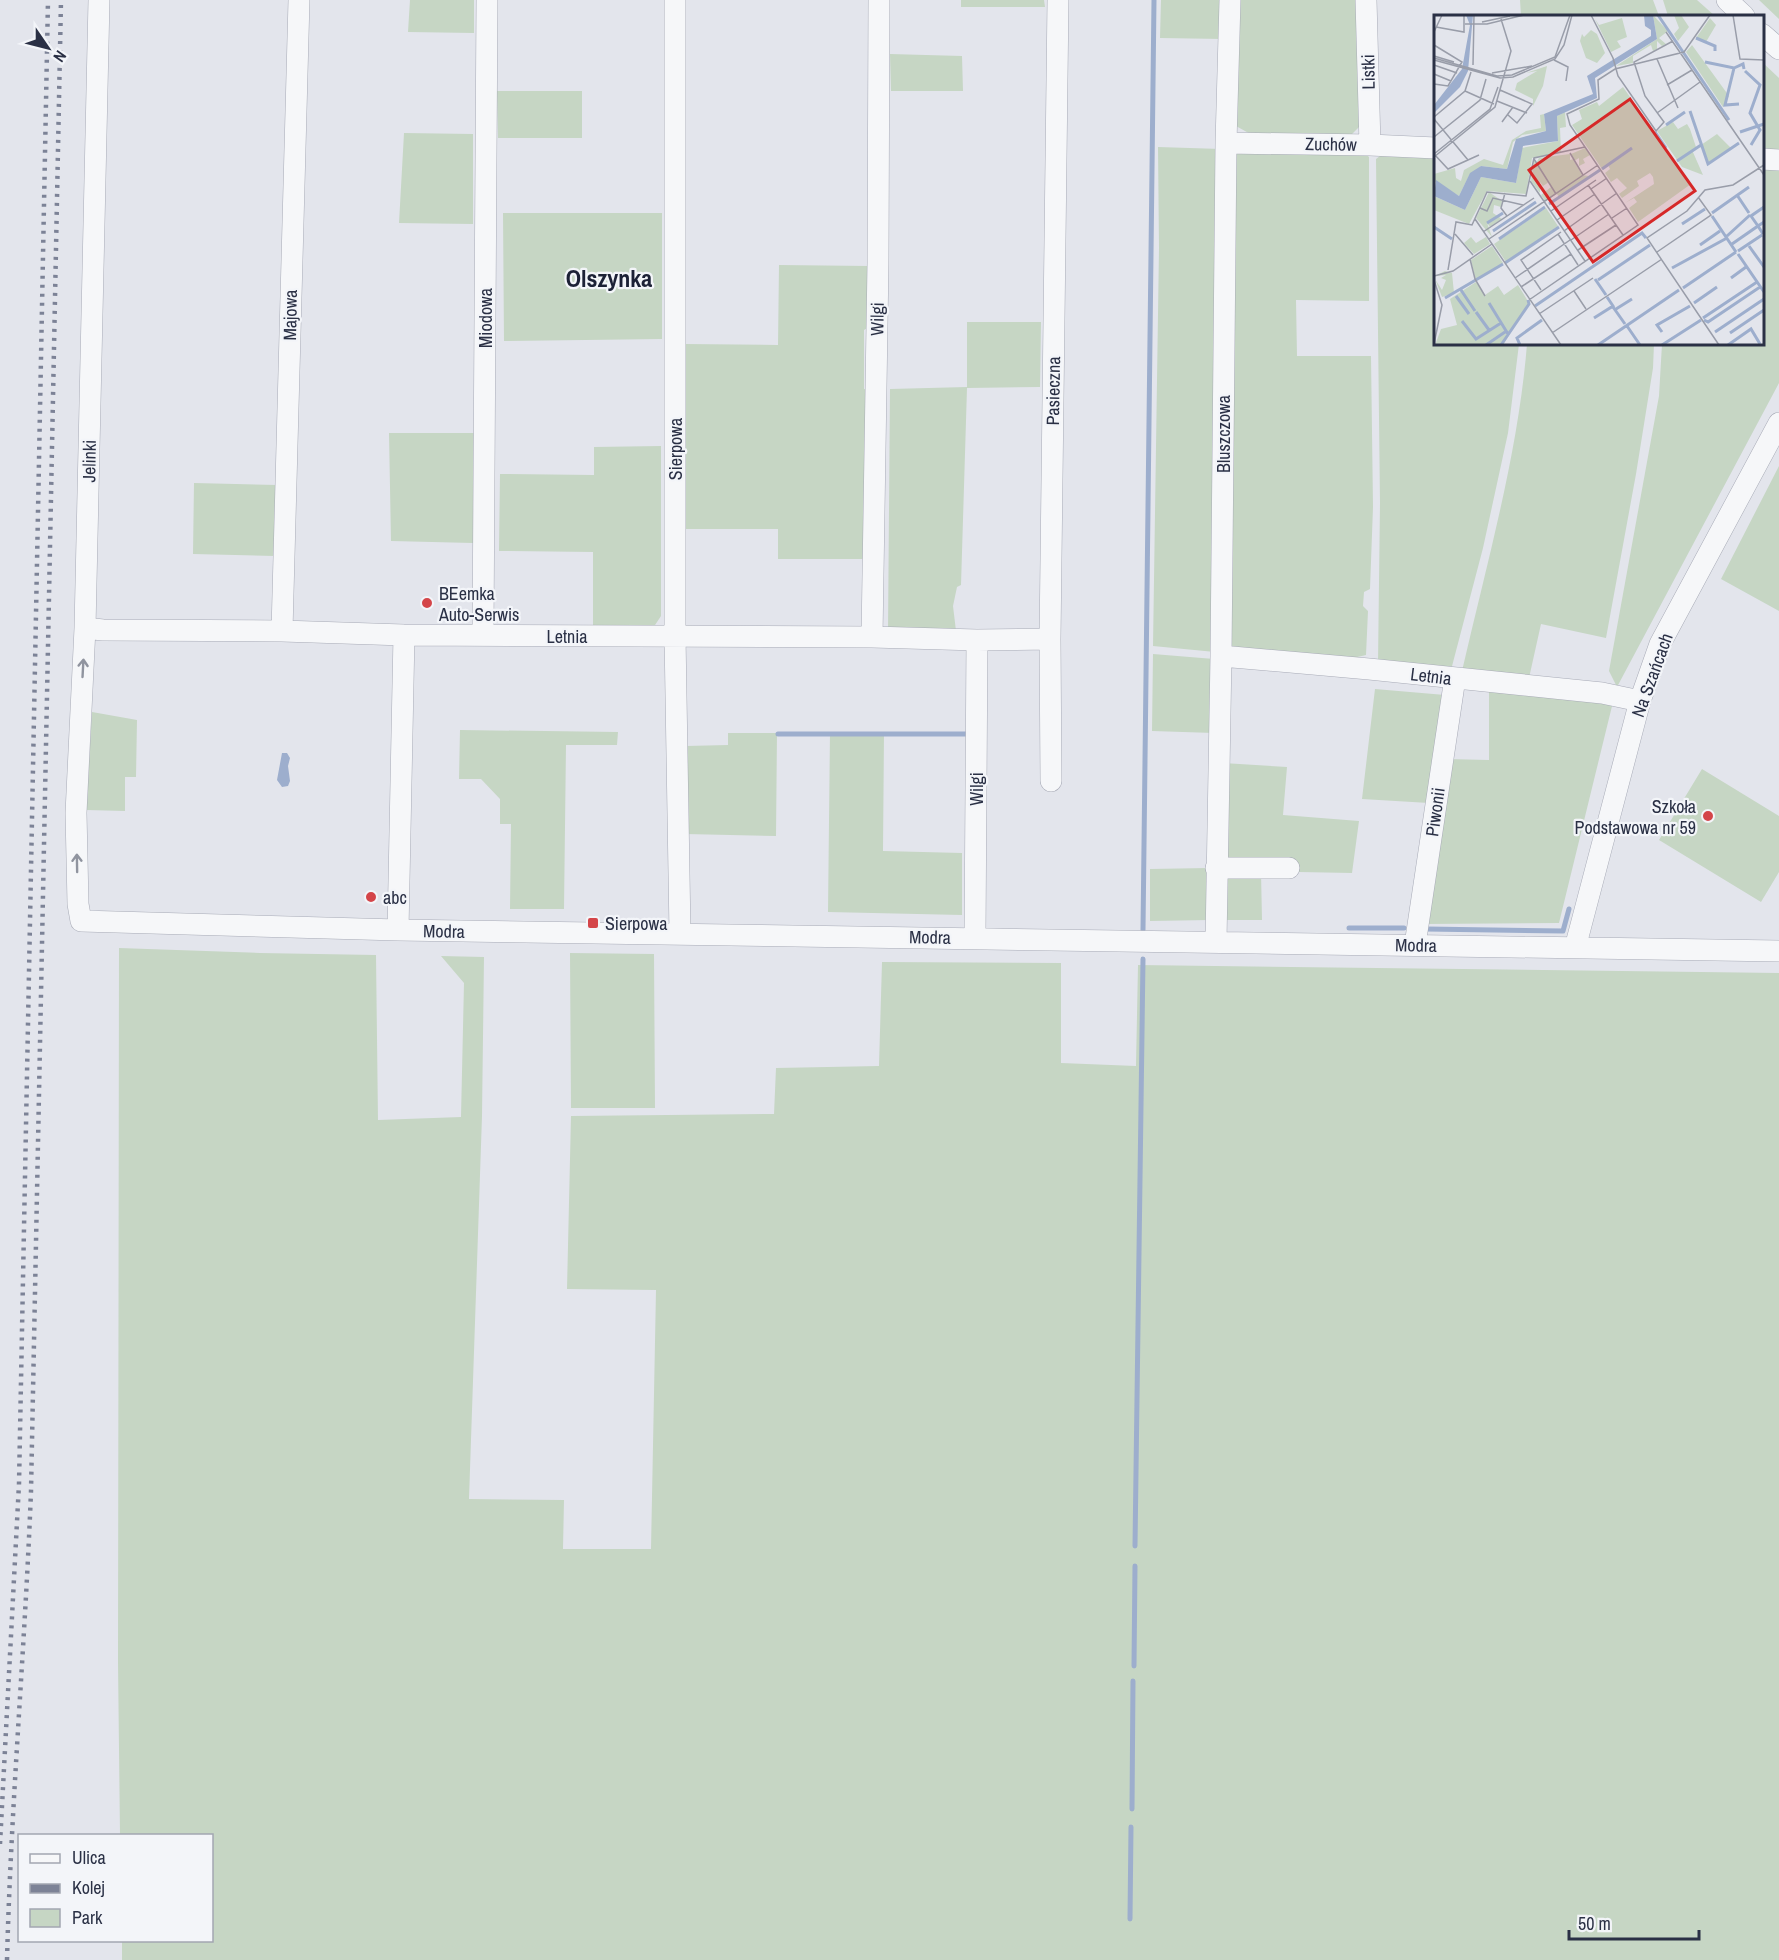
<svg xmlns="http://www.w3.org/2000/svg" width="1779" height="1960" viewBox="0 0 1779 1960" font-family="'Archivo Narrow',sans-serif">
  <style>
    .green { fill: #c6d6c4 }
    .water { fill: #9daecd }
    .lines { fill: none; stroke-linecap: round; stroke-linejoin: round }
    .stream { stroke: #9daecd; stroke-width: 5 }
    .minor-casing { stroke: #a8abb7; stroke-width: 22 }
    .minor { stroke: #f6f7f9; stroke-width: 21 }
    .rail { stroke: #7c8296; stroke-width: 4.5; stroke-dasharray: 3 6; stroke-linecap: butt }
    .oneway { stroke: #90949f }
    .poi-dot { fill: #d44549; stroke: #f3f5f9; stroke-width: 2 }
    .labels { text-anchor: middle; dominant-baseline: central; stroke-width: 4.5; stroke-linejoin: round; paint-order: stroke }
    .street-label { font-size: 18px; fill: #2a3045; stroke: #f3f5f9 }
    .poi-label { font-size: 18px; fill: #2a3045; stroke: #f3f5f9; text-anchor: start }
    .district-label { font-size: 24px; font-weight: bold; fill: #1c2136; stroke: #f3f5f9 }
    .inset-river { fill: none; stroke: #9daecd; stroke-width: 3 }
    .inset-road { fill: none; stroke: #999da9; stroke-width: 1.5 }
    .view { fill: #d62828; fill-opacity: 0.15; stroke: #d62828; stroke-width: 3 }
    .inset-edge { fill: none; stroke: #2a3045; stroke-width: 3 }
  </style>
  <rect width="100%" height="100%" fill="#e3e5ec"/>
  <path class="green" d="M 410,0 L 474,0 L 474,33 L 408,32 Z
    M 961,0 L 1044,0 L 1045,7 L 961,7 Z
    M 1161,0 L 1224,0 L 1223,39 L 1160,38 Z
    M 1240,0 L 1356,0 L 1359,127 L 1345,141 L 1254,136 L 1236,126 Z
    M 1520,0 L 1653,0 L 1659,16 L 1521,16 Z
    M 1663,0 L 1697,0 L 1715,16 L 1668,16 Z
    M 1759,0 L 1779,0 L 1779,19 Z
    M 890,54 L 962,56 L 963,91 L 891,91 Z
    M 1762,62 L 1779,78 L 1779,155 L 1763,154 Z
    M 497,91 L 582,91 L 582,138 L 498,138 Z
    M 404,133 L 473,134 L 473,224 L 399,223 Z
    M 1158,147 L 1221,149 L 1215,652 L 1153,646 L 1159,248 Z
    M 1235,151 L 1363,151 L 1369,157 L 1369,301 L 1296,300 L 1297,356 L 1371,356 L 1373,507 L 1370,589 L 1364,592 L 1363,606 L 1368,611 L 1366,655 L 1349,659 L 1232,647 L 1227,640 Z
    M 1385,152 L 1435,154 L 1436,344 L 1519,344 L 1508,433 L 1483,548 L 1451,670 L 1378,663 L 1380,503 L 1376,159 Z
    M 1763,167 L 1779,167 L 1779,383 L 1617,687 L 1609,671 L 1659,396 L 1662,344 L 1762,344 Z
    M 662,213 L 662,339 L 504,341 L 503,213 Z
    M 779,265 L 869,266 L 869,327 L 864,330 L 864,389 L 870,390 L 863,559 L 778,559 L 778,529 L 683,529 L 684,344 L 778,345 Z
    M 967,322 L 1041,322 L 1040,387 L 967,388 L 961,585 L 957,587 L 953,606 L 956,631 L 888,631 L 890,389 L 967,387 Z
    M 1527,344 L 1654,344 L 1653,368 L 1636,474 L 1606,638 L 1541,624 L 1529,678 L 1462,671 C 1487,562 1518,455 1527,344 Z
    M 389,433 L 474,433 L 473,543 L 391,541 Z
    M 661,446 L 661,616 L 655,625 L 649,627 L 593,629 L 593,552 L 499,551 L 500,474 L 594,475 L 594,447 Z
    M 1779,466 L 1779,611 L 1721,579 Z
    M 194,483 L 277,485 L 275,556 L 193,554 Z
    M 1153,654 L 1214,659 L 1214,733 L 1152,731 Z
    M 1489,688 L 1613,702 L 1559,923 L 1423,924 L 1447,759 L 1489,760 Z
    M 1375,689 L 1445,695 L 1429,803 L 1362,799 Z
    M 92,712 L 137,720 L 136,777 L 125,777 L 125,811 L 86,810 Z
    M 460,730 L 618,732 L 617,745 L 566,745 L 564,909 L 510,909 L 511,824 L 500,824 L 500,799 L 481,779 L 459,779 Z
    M 830,732 L 884,733 L 883,851 L 962,853 L 962,915 L 828,912 Z
    M 728,733 L 777,733 L 776,836 L 685,834 L 686,746 L 728,745 Z
    M 1223,763 L 1287,767 L 1283,815 L 1359,821 L 1352,873 L 1299,872 L 1298,865 L 1221,864 Z
    M 1702,769 L 1779,816 L 1779,872 L 1761,902 L 1659,840 Z
    M 1208,868 L 1210,920 L 1150,921 L 1150,869 Z
    M 1261,872 L 1262,920 L 1221,920 L 1228,874 Z
    M 119,948 L 260,953 L 376,955 L 378,1120 L 461,1117 L 464,983 L 441,956 L 484,957 L 482,1116 L 469,1499 L 564,1500 L 563,1549 L 651,1549 L 656,1290 L 567,1289 L 571,1116 L 774,1114 L 776,1068 L 879,1066 L 882,962 L 1061,963 L 1061,1063 L 1136,1066 L 1138,965 L 1779,973 L 1779,1960 L 122,1960 L 122,1941 L 212,1940 L 212,1836 L 120,1835 L 118,1662 Z
    M 570,953 L 654,954 L 655,1108 L 571,1108 Z"/>
  <path class="water" d="M 282,753 L 287,753 L 290,758 L 288,766 L 290,781 L 288,786 L 282,787 L 277,780 Z"/>
  <g class="lines">
    <path class="stream" d="M 778,734 L 967,734
      M 1349,928 L 1404,928
      M 1426,929 L 1563,931 L 1569,909
      M 1143,930 L 1154,0
      M 1135,1546 L 1143,959
      M 1134,1666 L 1135,1566
      M 1132,1809 L 1133,1681
      M 1130,1919 L 1131,1827"/>
    <defs>
      <path id="minor" d="M 99,0 L 85,628 L 76,813 L 78,904 L 81,921 L 398,930 L 1779,951
        M 675,0 L 675,636 L 680,933
        M 1366,0 L 1370,145
        M 1727,0 L 1744,16
        M 1762,34 L 1779,49
        M 1226,143 L 1370,145 L 1436,148
        M 1762,159 L 1779,160
        M 85,628 L 103,630 L 282,631 L 404,635 L 872,637 L 977,640 L 1050,639
        M 282,631 L 299,0
        M 483,635 L 487,0
        M 872,637 L 878,263 L 879,0
        M 1221,656 L 1369,669 L 1602,693 L 1640,701
        M 1051,781 L 1050,639 L 1058,0
        M 1216,868 L 1289,868
        M 398,930 L 404,635
        M 975,937 L 977,640
        M 1216,942 L 1221,656 L 1226,143 L 1230,0
        M 1415,945 L 1455,678
        M 1575,948 L 1640,701 L 1660,644 L 1779,423"/>
    </defs>
    <use href="#minor" class="minor-casing"/>
    <use href="#minor" class="minor"/>
    <path class="rail" d="M 0,1844 L 19,1484 L 48,0
      M 7,1960 C 11,1804 25,1648 31,1491 L 61,0"/>
  </g>
  <defs><path id="oneway-shaft" d="M-6 0H5M1.5-3L5.5 0L1.5 3" fill="none" stroke-width="1.6" stroke-linecap="round" stroke-linejoin="round" transform="scale(1.5)"/></defs>
  <g class="oneway">
    <use href="#oneway-shaft" transform="translate(83 668) rotate(-87)"/>
    <use href="#oneway-shaft" transform="translate(77 863) rotate(-91)"/>
  </g>
  <g class="poi-dot">
    <circle cx="427" cy="603" r="6"/>
    <circle cx="1708" cy="816" r="6"/>
    <circle cx="371" cy="897" r="6"/>
    <rect x="587" y="917" width="12" height="12" rx="3"/>
  </g>
  <g class="labels">
    <g class="street-label">
      <text transform="translate(1368 72) rotate(-91)">Listki</text>
      <text transform="translate(1331 144) rotate(1)">Zuchów</text>
      <text transform="translate(290 315) rotate(-89)">Majowa</text>
      <text transform="translate(485 318) rotate(-90)">Miodowa</text>
      <text transform="translate(877 319) rotate(-89)">Wilgi</text>
      <text transform="translate(1053 391) rotate(-89)">Pasieczna</text>
      <text transform="translate(1223 434) rotate(-90)">Bluszczowa</text>
      <text transform="translate(675 449) rotate(-90)">Sierpowa</text>
      <text transform="translate(89 461) rotate(-89)">Jelinki</text>
      <text x="567" y="636">Letnia</text>
      <text transform="translate(1652 675) rotate(-70)">Na Szańcach</text>
      <text transform="translate(1431 676) rotate(7)">Letnia</text>
      <text transform="translate(976 789) rotate(-90)">Wilgi</text>
      <text transform="translate(1435 812) rotate(-82)">Piwonii</text>
      <text transform="translate(444 931) rotate(1)">Modra</text>
      <text transform="translate(930 937) rotate(1)">Modra</text>
      <text transform="translate(1416 945) rotate(1)">Modra</text>
    </g>
    <g class="poi-label">
      <text x="439" y="593">BEemka<tspan x="439" dy="21">Auto-Serwis</tspan></text>
      <text x="1696" y="806" text-anchor="end">Szkoła<tspan x="1696" dy="21">Podstawowa nr 59</tspan></text>
      <text x="383" y="897">abc</text>
      <text x="605" y="923">Sierpowa</text>
    </g>
    <g class="district-label">
      <text x="609" y="278">Olszynka</text>
    </g>
  </g>
  <g transform="translate(1434 15)">
    <rect width="330" height="330" fill="#e3e5ec"/>
    <path d="M 219,0 L 234,16 L 225,23 L 232,29 L 228,31 L 223,26 L 223,34 L 219,36 L 217,30 L 199,41 L 199,48 L 182,51 L 223,24 ZM 240,0 L 247,0 L 255,12 L 244,26 L 240,19 L 245,13 ZM 188,3 L 193,22 L 183,26 L 187,32 L 177,37 L 161,4 L 165,10 ZM 276,3 L 282,10 L 272,27 L 262,23 ZM 157,15 L 163,19 L 171,38 L 163,48 L 152,43 L 146,26 L 148,19 L 150,22 ZM 258,30 L 295,81 L 289,92 L 252,37 ZM 113,51 L 109,71 L 99,91 L 99,84 L 81,75 L 83,68 L 103,56 L 92,58 ZM 189,72 L 257,169 L 204,207 L 195,193 L 203,187 L 200,183 L 191,188 L 220,169 L 219,162 L 216,158 L 203,166 L 205,171 L 188,183 L 185,179 L 193,173 L 183,163 L 177,167 L 171,158 L 176,154 L 174,150 L 168,154 L 138,110 L 148,104 L 145,95 L 163,87 L 165,91 ZM 131,97 L 132,112 L 126,113 L 127,137 L 98,143 L 92,179 L 53,176 L 35,209 L 0,195 L 0,181 L 31,195 L 47,162 L 82,168 L 88,133 L 124,126 L 123,101 ZM 110,99 L 112,116 L 88,120 L 79,127 L 73,154 L 47,151 L 35,161 L 25,181 L 0,166 L 0,159 L 21,153 L 22,163 L 27,166 L 30,155 L 50,144 L 69,150 L 78,125 L 92,116 L 107,113 L 106,100 ZM 239,107 L 244,114 L 253,109 L 256,114 L 262,132 L 258,135 L 269,160 L 248,152 L 223,116 ZM 283,119 L 297,133 L 274,149 L 267,130 ZM 151,133 L 156,140 L 149,144 L 151,148 L 145,151 L 145,143 L 140,146 L 148,160 L 155,161 L 125,182 L 123,179 L 111,186 L 107,180 L 117,172 L 115,167 L 109,171 L 106,167 L 106,178 L 97,166 L 100,145 L 102,148 L 105,143 L 136,139 L 136,145 L 140,144 L 137,139 ZM 55,177 L 68,186 L 67,192 L 60,190 L 59,198 L 68,204 L 56,212 L 53,208 L 58,222 L 42,203 ZM 112,193 L 124,211 L 72,247 L 60,229 ZM 37,222 L 42,228 L 52,222 L 56,229 L 40,239 L 30,228 ZM 58,231 L 69,248 L 42,266 L 37,245 ZM 11,256 L 18,258 L 20,278 L 8,282 L 1,264 L 8,275 L 12,265 L 7,263 L 12,260 L 1,261 ZM 42,267 L 51,280 L 64,271 L 70,280 L 84,270 L 95,288 L 69,330 L 1,330 L 7,314 L 23,310 L 16,284 Z" fill="#c6d6c4"/>
    <path d="M 32,0 L 39,0 L 34,56 L 26,72 L 0,98 L 0,90 L 28,54 L 36,10 ZM 210,0 L 219,0 L 223,24 L 161,63 L 163,83 L 123,101 L 124,126 L 89,131 L 82,168 L 47,162 L 31,195 L 0,181 L 2,165 L 25,181 L 36,158 L 47,151 L 73,154 L 82,124 L 112,116 L 110,99 L 159,79 L 153,61 L 217,21 L 217,15 L 211,11 Z" fill="#9daecd"/>
    <path class="inset-river" d="M 224,0 L 295,105M 262,23 L 281,31 L 281,36M 271,47 L 300,53 L 309,49 L 310,54M 300,53 L 291,90 L 305,89M 311,56 L 326,70 L 316,98 L 326,115 L 317,130M 256,96 L 274,149 L 305,128M 232,110 L 251,97M 221,117 L 232,133M 306,117 L 330,109M 243,146 L 267,130M 168,154 L 198,133M 303,180 L 315,198M 115,189 L 166,155M 330,192 L 317,201 L 324,211 L 330,207M 278,198 L 315,172M 278,201 L 302,237M 53,208 L 69,198M 248,209 L 271,194M 0,212 L 18,224M 59,216 L 102,187M 293,221 L 316,200M 65,224 L 111,192M 298,229 L 324,211 L 329,219M 266,230 L 286,216M 315,231 L 330,252M 304,236 L 328,220M 304,239 L 330,277M 71,248 L 125,212M 238,253 L 293,223M 297,263 L 312,252M 161,264 L 172,280M 164,265 L 216,230M 249,273 L 302,237M 27,275 L 41,296M 22,281 L 35,299M 11,283 L 69,249M 55,288 L 74,319M 260,288 L 283,272M 101,291 L 208,218 L 212,223M 179,292 L 191,309M 182,294 L 198,284M 42,297 L 55,315M 160,303 L 179,291 L 173,282M 269,303 L 323,267M 270,305 L 274,307 L 326,272M 28,306 L 42,324 L 67,308M 193,311 L 206,330M 228,317 L 223,310 L 256,291M 281,317 L 330,284M 296,318 L 330,295M 52,330 L 71,317M 67,330 L 95,289 L 94,285M 86,330 L 83,323 L 108,305M 164,330 L 245,275M 228,330 L 267,305M 294,330 L 317,314 L 326,329"/>
    <path class="inset-road" d="M 157,0 L 179,43 L 184,61 L 222,116 L 230,107 L 211,81 L 200,47 L 239,26M 299,0 L 306,44 L 330,45M 48,7 L 76,1M 31,9 L 53,9 L 90,0M 2,12 L 30,17 L 30,0M 0,17 L 8,0M 232,17 L 330,160M 0,30 L 28,47 L 14,71 L 0,69M 0,41 L 20,47M 0,43 L 63,61 L 78,60 L 121,42 L 136,0M 223,44 L 244,93M 0,45 L 66,63 L 79,62 L 121,44 L 130,30 L 138,0M 120,45 L 134,52 L 132,66M 0,50 L 23,58M 39,50 L 40,0M 58,58 L 98,51M 0,59 L 17,66M 233,70 L 258,55M 66,75 L 98,89 L 83,108 L 74,100M 31,76 L 60,89M 63,86 L 93,98M 223,98 L 266,67M 0,102 L 31,76 L 37,57M 0,104 L 34,145M 68,107 L 79,92M 0,122 L 46,85 L 52,64M 136,138 L 149,160M 0,139 L 56,94 L 64,72M 0,139 L 14,154 L 45,140M 0,142 L 61,92 L 77,36 L 67,4M 100,144 L 122,179M 96,166 L 151,246M 154,170 L 189,220M 157,174 L 173,163M 71,178 L 67,193 L 73,201M 46,193 L 53,196 L 59,183 L 89,190M 117,196 L 162,165M 178,203 L 193,193M 41,204 L 127,330M 123,205 L 161,179M 130,216 L 183,178M 49,217 L 100,183M 21,219 L 39,240M 124,219 L 144,250M 55,224 L 164,150M 137,225 L 175,199M 144,235 L 182,210M 223,237 L 277,200 L 264,182M 36,244 L 41,264 L 51,281M 14,255 L 22,207 L 38,210 L 53,177 L 92,181 L 100,143 L 151,132M 0,261 L 19,256 L 58,229M 81,263 L 136,225M 0,265 L 8,290 L 0,329M 87,272 L 137,239M 107,275 L 87,245 L 127,217M 140,276 L 152,294M 95,285 L 204,210 L 136,110 L 133,99 L 165,84 L 164,65 L 181,54 L 250,37 L 276,0M 105,299 L 159,263M 118,318 L 228,244M 285,330 L 213,223 L 253,196 L 271,175 L 299,170 L 330,150"/>
    <path class="view" d="M 196,84 L 261,176 L 159,247 L 95,155 Z"/>
    <rect width="330" height="330" class="inset-edge"/>
  </g>
  <rect x="18" y="1834" width="195" height="108" fill="#f3f5f9" stroke="#a3a6b1" stroke-width="1.5"/>
  <rect x="30" y="1854" width="30" height="9" fill="#f6f7f9" stroke="#a3a6b1" stroke-width="1.5"/>
  <text x="72" y="1864" font-size="18" fill="#2a3045">Ulica</text>
  <rect x="30" y="1884" width="30" height="9" fill="#7c8296" stroke="#a3a6b1" stroke-width="1.5"/>
  <text x="72" y="1894" font-size="18" fill="#2a3045">Kolej</text>
  <rect x="30" y="1909" width="30" height="18" fill="#c6d6c4" stroke="#a3a6b1" stroke-width="1.5"/>
  <text x="72" y="1924" font-size="18" fill="#2a3045">Park</text>
  <g transform="translate(48 48) rotate(125)" stroke="#f3f5f9" stroke-width="4.5" paint-order="stroke">
  <path d="M0-4.5L10 22L0 15L-10 22Z" fill="#2a3045"/>
  <text y="-9" font-size="16" font-weight="bold" text-anchor="middle" fill="#2a3045">N</text>
  </g>
  <path d="M1569 1930v9h130v-9" fill="none" stroke="#2a3045" stroke-width="3"/>
  <text x="1578" y="1930" font-size="18" fill="#2a3045" stroke="#f3f5f9" stroke-width="4.5" paint-order="stroke">50 m</text>
</svg>
